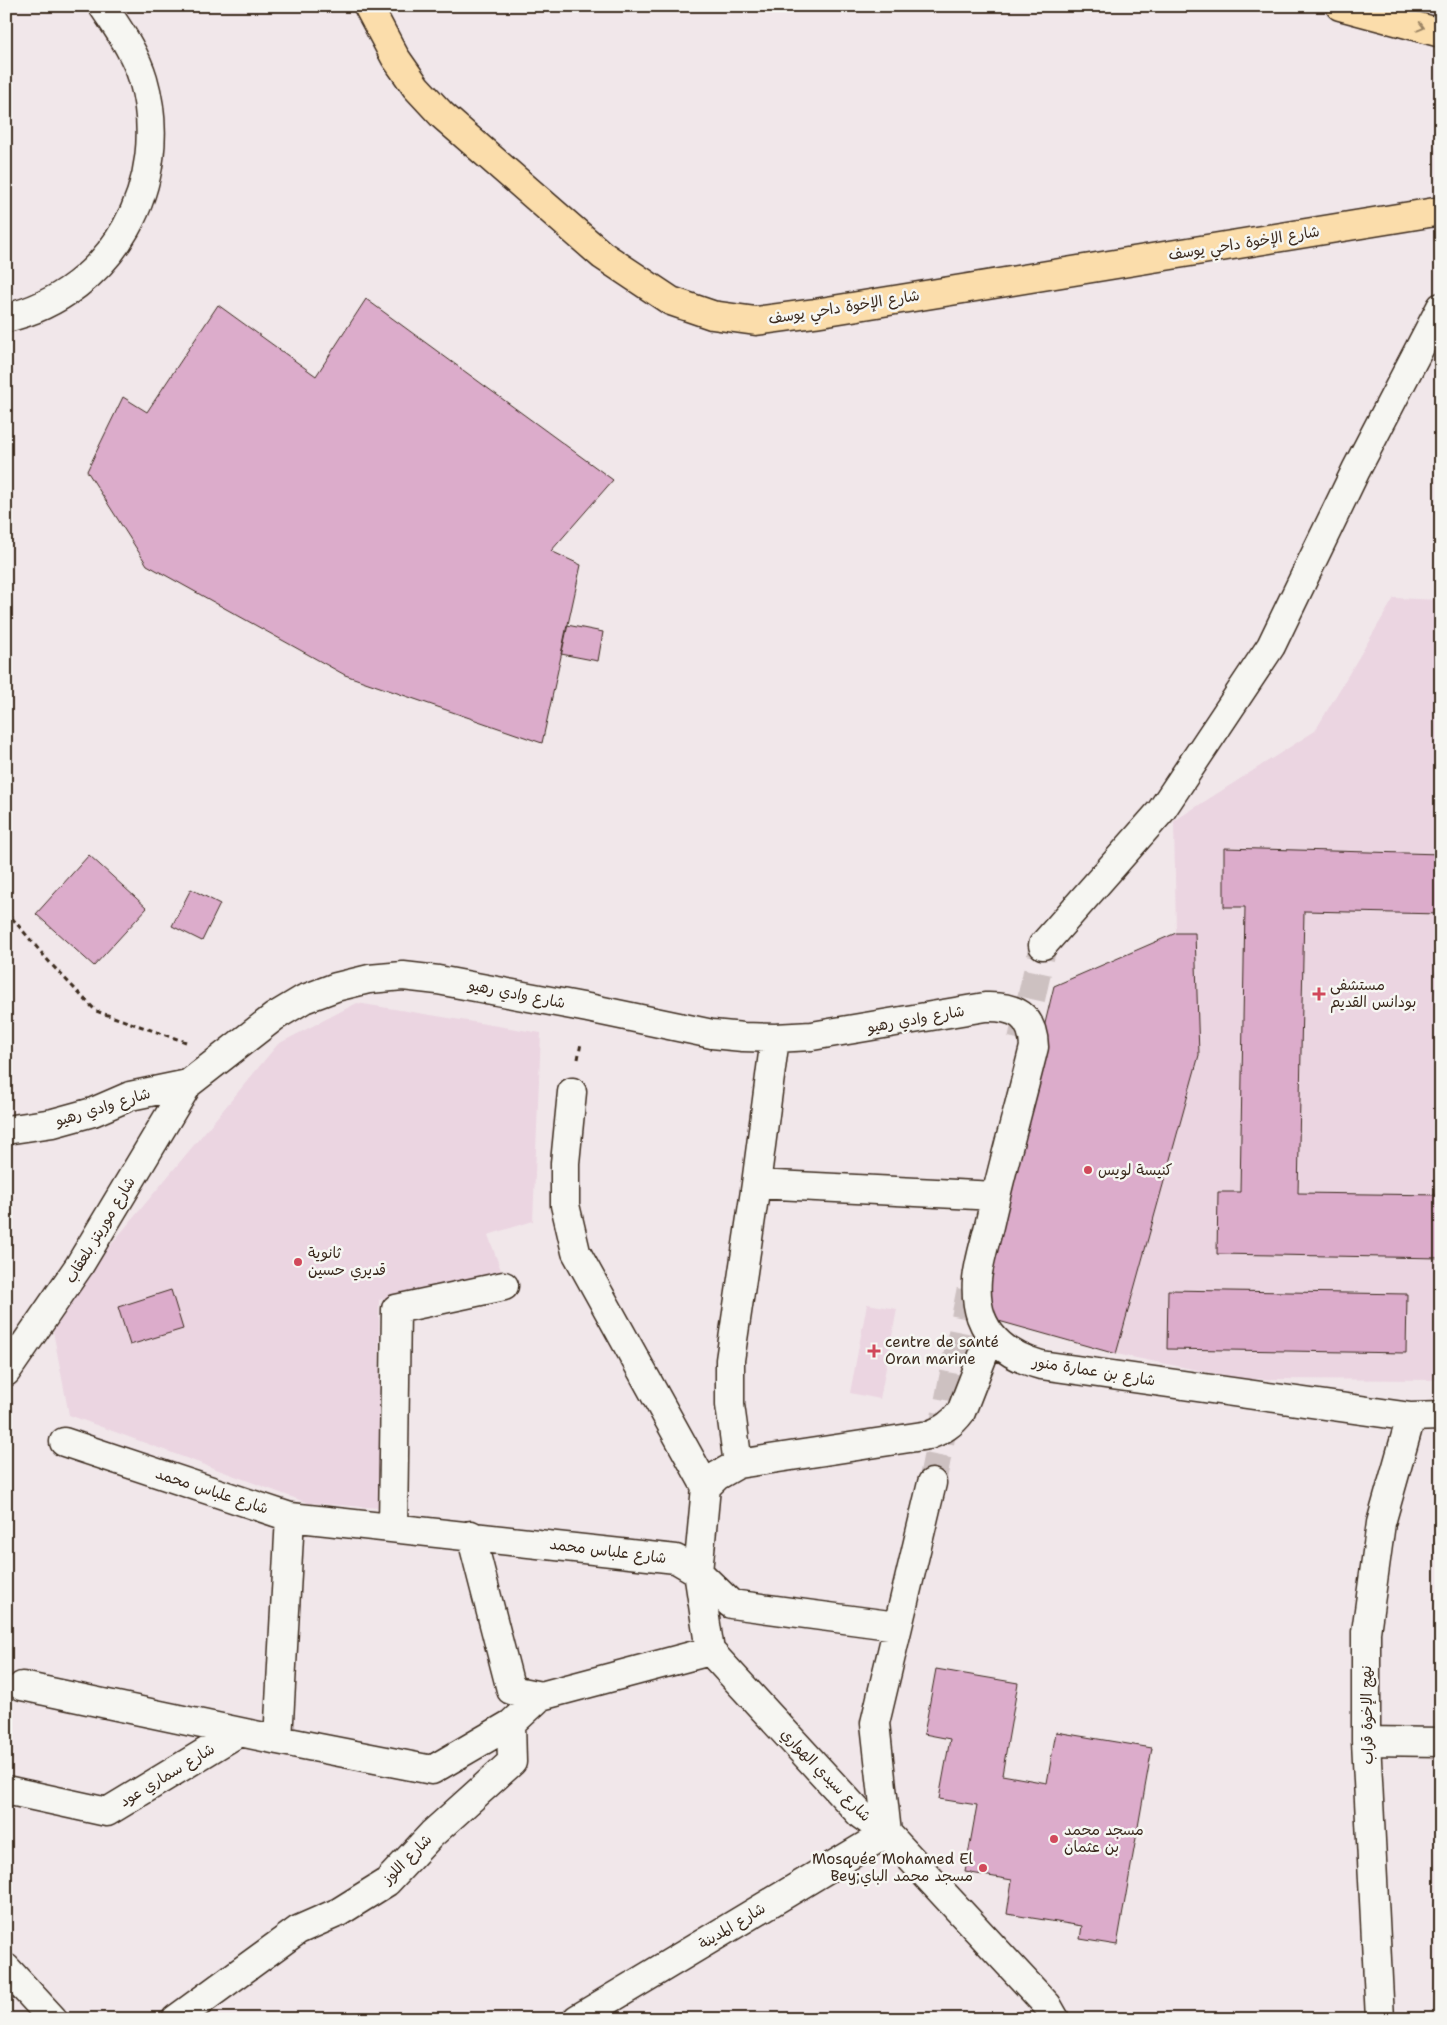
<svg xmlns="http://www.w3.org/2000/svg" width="1447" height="2025" viewBox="0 0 1447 2025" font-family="'Shantell Sans','Playpen Sans Arabic',sans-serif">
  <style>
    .built { fill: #ebd5e1 }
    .building { fill: #dcaccb; stroke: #3b2a1e }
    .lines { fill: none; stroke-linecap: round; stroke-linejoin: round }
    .minor-tunnel { stroke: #cdc1c1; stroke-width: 28; stroke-dasharray: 28 14; stroke-linecap: butt }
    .minor-casing { stroke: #3b2a1e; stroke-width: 31 }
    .major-casing { stroke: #3b2a1e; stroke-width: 31 }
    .path { stroke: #3b2a1e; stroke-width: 3; stroke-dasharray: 5 4; stroke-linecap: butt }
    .minor { stroke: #f6f6f2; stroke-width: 28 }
    .major { stroke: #fbddab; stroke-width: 28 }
    .oneway { stroke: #9b8464 }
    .poi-dot { fill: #d1495b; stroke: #f6f6f2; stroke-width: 2 }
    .labels { text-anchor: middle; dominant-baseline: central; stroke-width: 5; stroke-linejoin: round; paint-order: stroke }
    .street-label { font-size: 15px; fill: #3b2a1e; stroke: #f6f6f2 }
    .poi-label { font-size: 15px; fill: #3b2a1e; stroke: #f6f6f2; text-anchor: start }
  </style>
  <rect width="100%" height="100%" fill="#f1e7ea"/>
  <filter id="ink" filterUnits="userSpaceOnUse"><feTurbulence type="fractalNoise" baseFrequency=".02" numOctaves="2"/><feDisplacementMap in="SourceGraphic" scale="10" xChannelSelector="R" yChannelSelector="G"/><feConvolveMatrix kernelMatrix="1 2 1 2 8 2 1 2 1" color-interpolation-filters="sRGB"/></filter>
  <g filter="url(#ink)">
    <path class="built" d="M 1394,598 L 1441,600 L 1441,1380 L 1243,1379 L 1116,1354 L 1199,1055 L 1195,933 L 1176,933 L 1174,821 L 1315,731 Z
      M 357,1003 L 541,1033 L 533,1221 L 488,1235 L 502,1273 L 379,1300 L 380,1508 L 308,1503 L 69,1415 L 53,1331 L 105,1252 L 278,1044 Z
      M 867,1304 L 897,1309 L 880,1399 L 850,1393 Z"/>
    <path class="building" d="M 366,299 L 613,480 L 551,551 L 581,565 L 542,743 L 345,675 L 147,565 L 87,471 L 123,397 L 147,412 L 218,305 L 316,376 Z
      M 567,625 L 603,632 L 598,661 L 561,654 Z
      M 1224,848 L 1441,854 L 1441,914 L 1304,911 L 1298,1193 L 1441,1195 L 1441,1258 L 1217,1254 L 1218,1192 L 1240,1192 L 1245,907 L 1224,907 Z
      M 89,855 L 147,908 L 94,966 L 36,914 Z
      M 191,889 L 220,904 L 202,941 L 172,926 Z
      M 1176,933 L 1195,933 L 1199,1055 L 1116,1354 L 988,1318 L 982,1285 L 1054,986 Z
      M 171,1290 L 183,1329 L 130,1345 L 118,1307 Z
      M 1168,1290 L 1407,1294 L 1406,1353 L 1167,1349 Z
      M 936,1669 L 1018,1683 L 1002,1775 L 1047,1783 L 1056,1732 L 1152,1748 L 1117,1945 L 1080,1939 L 1082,1926 L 1007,1914 L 1012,1880 L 965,1872 L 977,1805 L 939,1799 L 950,1739 L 924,1734 Z"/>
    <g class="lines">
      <path class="minor-tunnel" d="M 1022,1040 L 1043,945
        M 932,1483 L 973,1278"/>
      <defs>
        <path id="minor" d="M 6,318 C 113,293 173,183 143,79 C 135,52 118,29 103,6
          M 1043,945 L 1161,811 L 1271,646 L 1356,470 L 1441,307
          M 572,1092 L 565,1163 L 565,1205 L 576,1252 L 706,1487
          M 6,1130 L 53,1123 L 93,1112 L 130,1096 L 188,1084 L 274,1017 L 304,999 L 336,987 L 369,979 L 403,976 L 438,980 L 588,1008 L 712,1034 L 743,1037 L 775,1038 L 812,1036 L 985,1007 C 1015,1006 1033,1015 1034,1047 C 1020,1104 1004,1160 991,1217 C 987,1237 979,1259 977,1280 C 976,1293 977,1305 981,1317 C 991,1344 1015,1358 1041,1365 L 1411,1417 L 1441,1416
          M 756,1184 L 996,1196
          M 6,1372 L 79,1266 L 188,1084
          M 64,1442 L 290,1517 L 676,1559 L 698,1572 L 731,1604 L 897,1626
          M 738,1464 L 730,1405 L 730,1360 L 756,1184 L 775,1038
          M 706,1487 L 698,1572 L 710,1651 L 861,1815 L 887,1833 L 1047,2005 L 1055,2019
          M 706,1487 L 717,1476 L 738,1464 L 929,1435 C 943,1430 952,1424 961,1412 L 991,1335
          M 393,1527 L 396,1309 L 504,1286
          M 471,1535 L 511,1690 L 541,1696 L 710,1651
          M 22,1686 L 278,1740 L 290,1517
          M 278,1740 L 432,1770 L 511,1724
          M 1366,1741 L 1441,1742
          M 6,1790 L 107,1812 L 239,1732
          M 6,1968 L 53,2019
          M 176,2019 L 298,1930 L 339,1912 L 387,1882 L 432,1834 L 512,1762 L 511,1724 L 541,1696
          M 577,2019 L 887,1833 L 875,1723 L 932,1483
          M 1380,2019 L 1366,1741 L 1366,1632 L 1381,1523 L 1411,1417"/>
        <path id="major" d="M 368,6 L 395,57 L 416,87 L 442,115 L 602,255 L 671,301 L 712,315 L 756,321 L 815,313 L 1441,211
          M 1340,6 L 1441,33"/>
      </defs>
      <use href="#minor" class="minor-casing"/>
      <use href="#major" class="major-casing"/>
      <path class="path" d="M 6,911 L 51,964 L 96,1011 L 186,1042
        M 578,1059 L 581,1043"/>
      <use href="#minor" class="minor"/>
      <use href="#major" class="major"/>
    </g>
    <defs><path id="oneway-chevron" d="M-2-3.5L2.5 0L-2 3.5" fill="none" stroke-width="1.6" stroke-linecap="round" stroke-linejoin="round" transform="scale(1.25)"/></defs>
    <use class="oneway" href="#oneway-chevron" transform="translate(1421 27) rotate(15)"/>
  </g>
  <g class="poi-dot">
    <path d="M1316.5 986.5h5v5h5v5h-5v5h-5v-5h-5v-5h5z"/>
    <circle cx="1088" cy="1170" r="5"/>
    <circle cx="298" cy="1262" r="5"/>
    <path d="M871.5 1343.5h5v5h5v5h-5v5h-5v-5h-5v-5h5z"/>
    <circle cx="1054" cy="1839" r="5"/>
    <circle cx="983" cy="1868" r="5"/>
  </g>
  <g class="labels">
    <g class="street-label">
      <text transform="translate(1244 243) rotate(-9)">شارع الإخوة داحي يوسف</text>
      <text transform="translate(844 307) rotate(-9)">شارع الإخوة داحي يوسف</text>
      <text transform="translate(517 994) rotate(11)">شارع وادي رهيو</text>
      <text transform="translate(916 1019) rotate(-10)">شارع وادي رهيو</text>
      <text transform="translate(103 1107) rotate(-17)">شارع وادي رهيو</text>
      <text transform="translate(100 1230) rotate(-59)">شارع موريتز بلعقاب</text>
      <text transform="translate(1094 1371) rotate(9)">شارع بن عمارة منور</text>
      <text transform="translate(212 1491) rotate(18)">شارع علباس محمد</text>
      <text transform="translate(608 1551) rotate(7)">شارع علباس محمد</text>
      <text transform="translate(1367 1715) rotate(-91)">نهج الإخوة قراب</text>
      <text transform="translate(167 1775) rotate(-31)">شارع سماري عود</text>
      <text transform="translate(826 1775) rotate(46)">شارع سيدي الهواري</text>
      <text transform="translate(407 1859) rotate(-45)">شارع اللوز</text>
      <text transform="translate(732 1926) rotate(-31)">شارع المدينة</text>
    </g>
    <g class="poi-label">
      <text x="1330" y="985">مستشفى<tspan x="1330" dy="17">بودانس القديم</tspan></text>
      <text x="1098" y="1170">كنيسة لويس</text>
      <text x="308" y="1253">ثانوية<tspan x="308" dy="17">قديري حسين</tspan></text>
      <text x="885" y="1342">centre de santé<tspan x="885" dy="17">Oran marine</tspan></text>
      <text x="1064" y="1830">مسجد محمد<tspan x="1064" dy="17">بن عثمان</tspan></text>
      <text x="973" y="1859" text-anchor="end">Mosquée Mohamed El<tspan x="973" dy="17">Bey;مسجد محمد الباي</tspan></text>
    </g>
  </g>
  <rect width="1447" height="2025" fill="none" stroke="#f6f6f2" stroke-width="25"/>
  <rect x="12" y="12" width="1422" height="2000" fill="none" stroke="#3b2a1e" stroke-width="2" filter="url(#ink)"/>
</svg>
